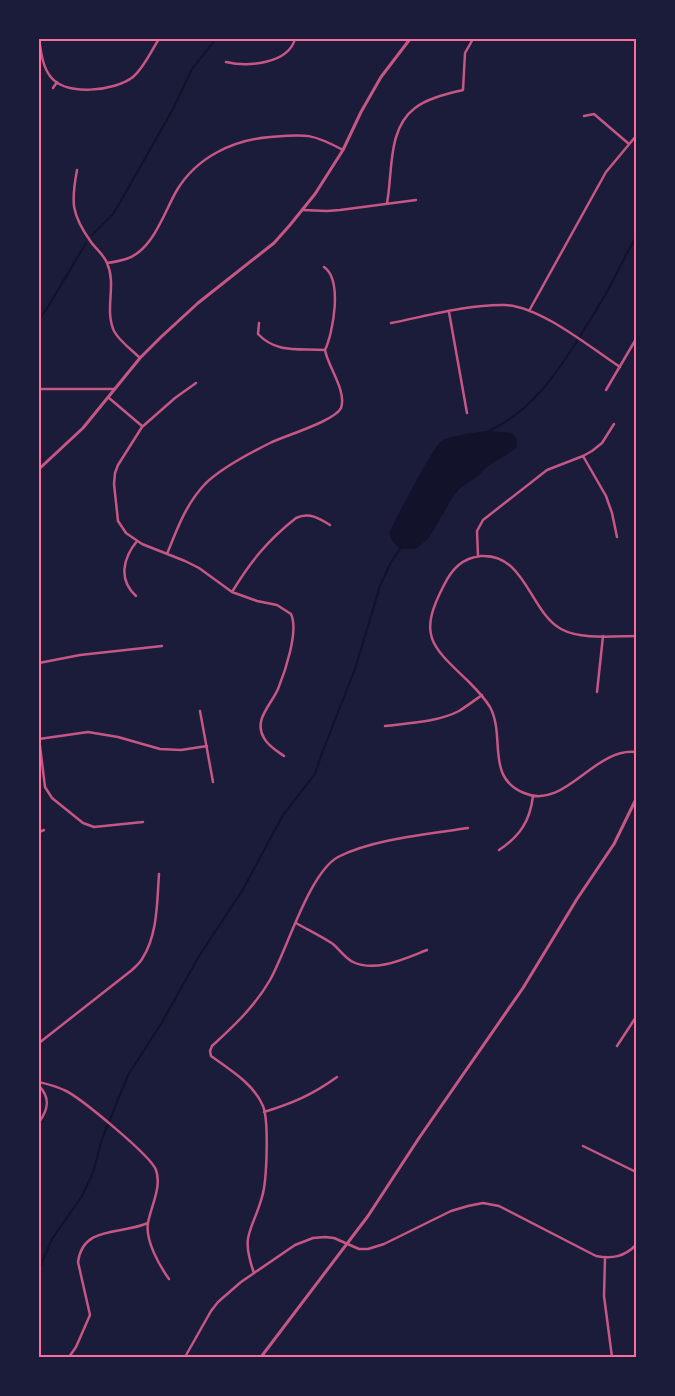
<svg xmlns="http://www.w3.org/2000/svg" width="675" height="1396" viewBox="0 0 675 1396" font-family="'Crimson Pro',serif">
  <style>
    .water { fill: #12122b }
    .lines { fill: none; stroke-linecap: round; stroke-linejoin: round }
    .stream { stroke: #12122b; stroke-width: 2 }
    .minor { stroke: #c65784; stroke-width: 2.5 }
    .tertiary { stroke: #c65784; stroke-width: 3 }
    .neatline { fill: none; stroke: #ff6b9d; stroke-width: 2 }
  </style>
  <rect width="100%" height="100%" fill="#1b1b3a"/>
  <path class="water" d="M 489,431 L 512,433 L 517,439 L 517,447 L 508,454 L 489,465 L 478,476 L 459,489 L 451,500 L 429,538 L 422,544 L 415,549 L 400,549 C 394,543 389,539 390,531 C 398,516 433,445 443,440 C 455,435 476,432 489,431 Z"/>
  <g class="lines">
    <path class="stream" d="M 92,235 L 113,214 L 122,199 L 173,109 L 192,69 L 216,39
      M 39,320 L 49,305 L 86,243
      M 489,431 C 531,411 555,376 579,338 C 589,321 600,305 609,288 C 618,271 626,254 636,237
      M 39,1269 L 52,1239 L 82,1196 L 93,1173 L 102,1139 L 128,1075 L 161,1024 L 199,956 L 242,891 L 283,815 L 315,774 L 322,753 L 355,669 L 380,586 L 391,562 L 400,549"/>
    <path class="minor" d="M 39,39 C 41,51 42,65 50,76 C 65,97 115,91 133,77 C 144,68 151,51 159,39
      M 226,62 C 248,67 288,64 295,39
      M 53,88 L 57,82
      M 584,116 L 594,114 L 629,144
      M 77,170 C 71,202 71,214 91,242 C 96,249 104,255 107,263 C 117,285 104,309 114,331 C 120,342 132,350 140,358
      M 387,203 C 393,172 387,129 415,108 C 428,98 447,94 463,90 L 465,53 L 473,39
      M 303,210 L 327,211 L 340,210 L 416,200
      M 107,263 C 114,262 120,261 126,259 C 153,251 164,212 177,190 C 197,157 233,140 270,137 C 306,134 311,133 343,150
      M 529,311 L 606,172 L 636,136
      M 449,312 L 467,413
      M 259,323 L 258,334 C 277,354 299,348 325,350
      M 391,323 C 427,316 469,304 505,305 C 540,306 591,348 620,367
      M 196,383 L 175,398 L 142,427 L 118,465 L 115,473 L 114,484 L 118,521 L 126,533 L 142,544 L 185,561 L 199,568 L 232,592 L 257,601 L 277,605 L 291,614 C 299,631 285,672 278,689 C 271,705 253,720 264,738 C 268,746 277,751 284,756
      M 39,389 L 115,389
      M 606,390 L 636,339
      M 109,398 L 142,426
      M 583,456 L 606,496 L 612,513 L 617,537
      M 167,554 C 177,529 186,504 205,484 C 221,468 250,453 270,443 C 284,436 335,421 341,408 C 347,391 328,367 325,350 C 333,333 343,280 324,267
      M 478,556 L 477,531 L 483,520 L 547,470 L 583,456 L 592,451 L 602,443 L 614,424
      M 232,592 C 250,562 268,540 296,518 C 309,512 319,518 330,525
      M 136,596 C 118,580 123,558 137,541
      M 636,636 C 615,636 581,640 561,629 C 530,612 525,553 481,556 C 462,558 452,569 444,585 C 418,635 430,645 468,681 C 476,689 484,697 490,707 C 506,737 485,777 524,793 C 565,811 594,747 636,752
      M 39,663 L 80,655 L 162,646
      M 597,692 L 603,636
      M 200,711 L 213,782
      M 385,726 C 409,723 438,722 459,711 C 467,706 475,700 482,695
      M 39,738 L 45,787 L 52,798 L 83,823 L 94,827 L 143,822
      M 39,739 L 88,732 L 118,737 L 160,749 L 181,750 L 207,746
      M 39,832 L 44,830
      M 499,850 C 520,836 530,821 533,796
      M 296,923 C 308,930 321,936 333,944 C 340,950 345,958 353,962 C 376,973 406,958 427,950
      M 39,1043 L 132,970 C 135,967 140,963 142,959 C 158,935 157,901 159,874
      M 617,1046 L 636,1017
      M 39,1082 C 47,1084 56,1086 64,1090 C 80,1097 151,1156 156,1170 C 162,1187 151,1206 148,1223 C 145,1240 159,1265 169,1279
      M 39,1086 C 51,1098 48,1110 39,1122
      M 264,1112 C 293,1103 312,1095 337,1077
      M 583,1146 L 636,1172
      M 605,1258 L 604,1296 L 612,1357
      M 254,1273 C 240,1233 252,1233 262,1197 C 267,1181 269,1121 263,1106 C 254,1084 229,1069 211,1056 L 210,1051 L 212,1046 C 234,1026 255,1006 270,980 C 287,950 309,873 338,857 C 372,839 429,834 468,828
      M 69,1357 L 76,1347 L 90,1315 L 78,1262 C 83,1225 121,1235 148,1223
      M 185,1357 L 211,1311 L 218,1302 L 241,1282 L 295,1245 L 313,1238 L 325,1237 L 334,1238 L 359,1249 L 368,1249 L 384,1244 L 451,1211 L 468,1206 L 483,1203 L 499,1206 L 596,1256 C 612,1259 624,1257 636,1245"/>
    <path class="tertiary" d="M 39,469 L 83,428 L 140,358 L 161,337 L 198,303 L 274,243 L 290,225 L 315,194 L 343,150 L 361,112 L 381,77 L 410,39
      M 261,1357 L 368,1216 L 419,1138 L 523,988 L 577,899 L 614,844 L 636,799"/>
  </g>
  <rect width="675" height="1396" fill="none" stroke="#1b1b3a" stroke-width="80"/>
  <rect x="40" y="40" width="595" height="1316" class="neatline"/>
</svg>
